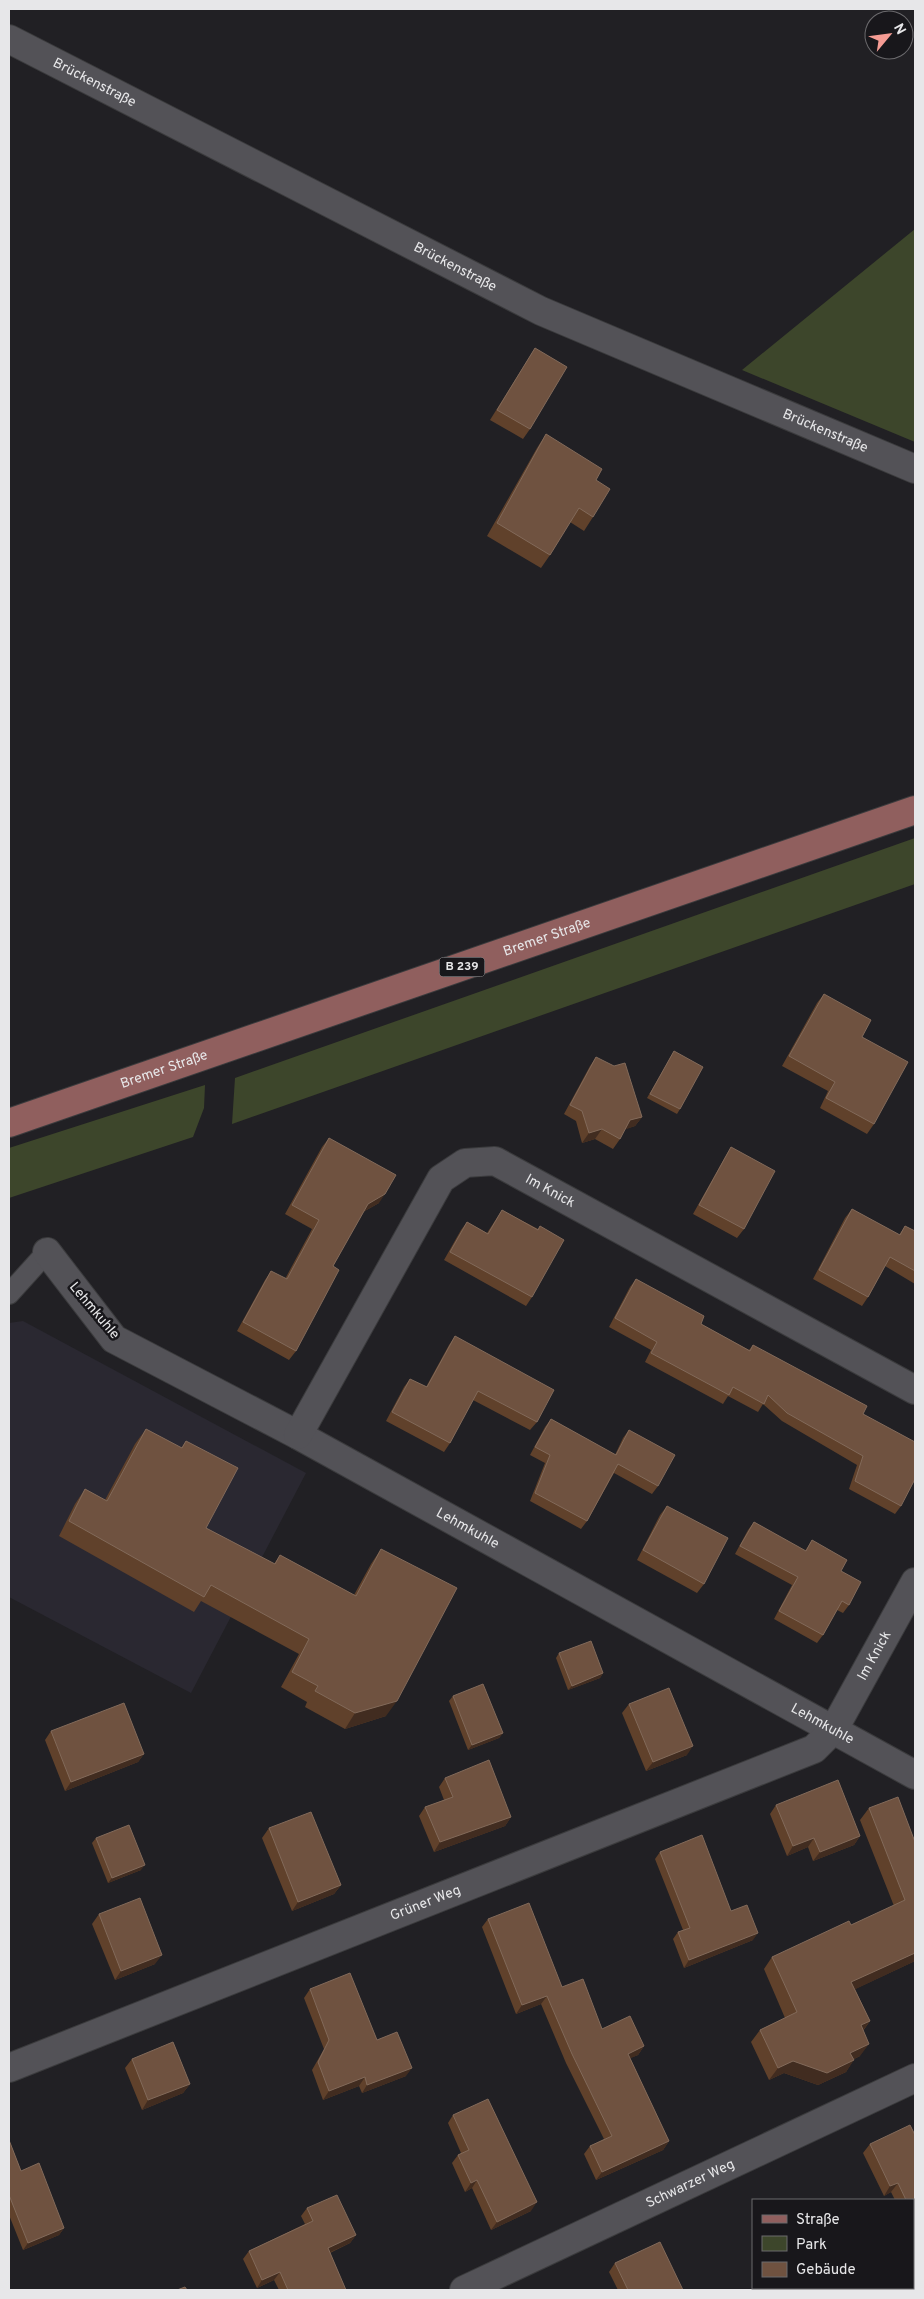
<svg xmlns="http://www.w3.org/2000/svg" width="924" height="2299" viewBox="0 0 924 2299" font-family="Overpass,sans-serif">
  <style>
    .built { fill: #2a2831 }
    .green { fill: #3d462b }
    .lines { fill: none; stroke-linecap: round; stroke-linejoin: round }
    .lane-casing { stroke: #3b3b3d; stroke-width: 22 }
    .street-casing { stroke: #3b3b3d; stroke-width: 30 }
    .primary-casing { stroke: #3b3b3d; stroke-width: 30 }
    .lane { stroke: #535257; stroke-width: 20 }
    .street { stroke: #535257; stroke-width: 28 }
    .primary { stroke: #905f5e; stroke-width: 28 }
    .wall { fill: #60412b }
    .shaded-wall { fill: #412c20 }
    .building { fill: #6f5240; stroke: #826a5a }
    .labels { text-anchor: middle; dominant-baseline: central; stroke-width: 5; stroke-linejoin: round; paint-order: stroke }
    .shield { fill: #18171b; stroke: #a9a9ab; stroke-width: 1 }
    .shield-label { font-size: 12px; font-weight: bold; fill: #e7e7e9 }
    .street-label { font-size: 14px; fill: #e7e7e9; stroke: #18171b }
  </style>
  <rect width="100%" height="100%" fill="#212024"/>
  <path class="built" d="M 23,1321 L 306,1473 L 191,1693 L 9,1597 L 9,1323 Z"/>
  <path class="green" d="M 915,229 L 915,442 L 742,370 Z
    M 915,838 L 915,884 L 232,1124 L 235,1078 Z
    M 205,1085 L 204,1108 L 193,1137 L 9,1198 L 9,1148 Z"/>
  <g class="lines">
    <defs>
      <path id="lane" d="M 9,1294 L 47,1252"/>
      <g id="street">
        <path id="s1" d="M 9,39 L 541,311 L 915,469"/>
        <path id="s2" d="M 47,1252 L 114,1339 L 298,1435 L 915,1775"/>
        <path id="s3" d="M 298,1435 L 441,1179 L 465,1163 L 495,1161 L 915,1390"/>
        <path id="s4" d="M 9,2068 L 814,1749 L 834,1729 L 915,1582"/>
        <path id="s5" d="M 464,2290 L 915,2078"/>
      </g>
      <g id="primary">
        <path id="s6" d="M 9,1123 L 915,810"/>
      </g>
    </defs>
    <use href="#lane" class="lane-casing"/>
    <use href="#street" class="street-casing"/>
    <use href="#primary" class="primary-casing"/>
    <use href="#lane" class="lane"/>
    <use href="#street" class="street"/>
    <use href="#primary" class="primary"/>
  </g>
  <path class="wall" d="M 535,348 L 530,429 L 523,439 L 490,420 Z
    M 546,434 L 596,480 L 593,517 L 584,531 L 570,522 L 550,555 L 541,568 L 487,536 L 537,448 Z
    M 824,994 L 862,1037 L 874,1124 L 867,1134 L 820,1108 L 828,1091 L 782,1066 L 817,1003 Z
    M 674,1051 L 680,1109 L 677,1114 L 647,1098 Z
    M 596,1057 L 642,1117 L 635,1126 L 625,1129 L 620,1139 L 613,1149 L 595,1139 L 582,1143 L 576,1121 L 564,1114 L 590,1066 Z
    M 329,1138 L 379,1203 L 363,1212 L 333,1266 L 296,1351 L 289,1360 L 237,1331 L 265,1280 L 271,1271 L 285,1279 L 312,1229 L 285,1214 L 322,1147 Z
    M 731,1147 L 744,1229 L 737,1238 L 693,1214 L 725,1157 Z
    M 852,1209 L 899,1235 L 905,1226 L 915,1231 L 915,1284 L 885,1266 L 868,1297 L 862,1306 L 813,1279 L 845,1218 Z
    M 502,1210 L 538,1229 L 540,1226 L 532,1297 L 526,1306 L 444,1260 L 461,1230 L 467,1222 L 487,1233 Z
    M 636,1279 L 701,1324 L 749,1350 L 753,1345 L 863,1414 L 901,1506 L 895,1514 L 849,1489 L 857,1465 L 782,1421 L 763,1404 L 758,1412 L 728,1396 L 723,1404 L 645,1362 L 651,1350 L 609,1327 L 630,1287 Z
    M 455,1336 L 537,1422 L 530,1430 L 473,1400 L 450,1443 L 444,1452 L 386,1421 L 404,1387 L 410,1379 L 426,1387 L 449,1345 Z
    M 551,1419 L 615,1455 L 623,1438 L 629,1430 L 658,1486 L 652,1494 L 614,1473 L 587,1521 L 581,1529 L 530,1501 L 545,1463 L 530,1455 L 545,1427 Z
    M 146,1429 L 181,1448 L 186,1441 L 206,1528 L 274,1564 L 280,1555 L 354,1595 L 371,1564 L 381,1549 L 386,1716 L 345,1729 L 305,1707 L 307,1702 L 281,1687 L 299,1654 L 201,1601 L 194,1612 L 59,1536 L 75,1504 L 85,1489 L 105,1500 L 135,1444 Z
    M 667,1506 L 704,1584 L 697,1593 L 637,1560 L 660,1515 Z
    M 754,1522 L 805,1551 L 812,1540 L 841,1571 L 849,1605 L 843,1613 L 837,1610 L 823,1635 L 817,1643 L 774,1619 L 792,1585 L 735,1554 L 748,1530 Z
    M 559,1653 L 603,1673 L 600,1678 L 568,1690 L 556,1658 Z
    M 453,1696 L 503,1733 L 499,1738 L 468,1750 L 449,1701 Z
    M 629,1704 L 687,1755 L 646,1771 L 622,1713 Z
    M 51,1731 L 144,1754 L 138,1762 L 65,1791 L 45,1740 Z
    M 445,1778 L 511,1817 L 505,1826 L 434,1852 L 419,1816 L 425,1807 L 444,1800 L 439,1787 Z
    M 776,1805 L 860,1836 L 854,1845 L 813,1861 L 808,1847 L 787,1856 L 770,1814 Z
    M 869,1808 L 915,1842 L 915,1961 L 855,1989 L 870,2021 L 863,2031 L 860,2056 L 854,2059 L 846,2072 L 818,2085 L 784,2073 L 769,2080 L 751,2042 L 760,2030 L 785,2018 L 764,1969 L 772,1957 L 851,1925 L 894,1906 L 860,1820 Z
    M 269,1828 L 341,1885 L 334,1894 L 292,1911 L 262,1838 Z
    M 96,1838 L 141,1870 L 108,1883 L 92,1843 Z
    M 660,1852 L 731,1911 L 753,1940 L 684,1968 L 673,1939 L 678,1932 L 683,1930 L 655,1859 Z
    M 99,1914 L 155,1964 L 115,1980 L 92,1924 Z
    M 488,1919 L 562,1987 L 602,2029 L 644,2046 L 638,2055 L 630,2058 L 669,2141 L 663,2150 L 596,2180 L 584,2154 L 590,2146 L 604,2139 L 566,2063 L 541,2004 L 516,2014 L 482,1927 Z
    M 310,1989 L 377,2040 L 406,2076 L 362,2093 L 359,2086 L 323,2100 L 312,2070 L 324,2049 L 304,1998 Z
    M 132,2059 L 190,2084 L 183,2093 L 142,2110 L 125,2068 Z
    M 453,2115 L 531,2211 L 491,2230 L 472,2188 L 465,2192 L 452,2163 L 458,2155 L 461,2153 L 448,2123 Z
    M 915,2135 L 915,2210 L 913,2211 L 913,2200 L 895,2200 L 891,2192 L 884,2196 L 863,2153 L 870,2144 Z
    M 9,2140 L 21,2171 L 64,2228 L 59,2235 L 23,2250 L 9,2215 Z
    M 307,2208 L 356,2235 L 350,2243 L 330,2253 L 346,2290 L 279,2290 L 274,2280 L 257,2288 L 243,2259 L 249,2251 L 305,2224 L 301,2216 Z
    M 615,2263 L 683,2290 L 618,2290 L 609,2272 Z"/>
  <path class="shaded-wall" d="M 642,1117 L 635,1126 L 624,1130 L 630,1120 Z
    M 602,1129 L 595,1139 L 582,1143 L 589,1133 Z
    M 385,1194 L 379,1203 L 361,1213 L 368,1204 Z
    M 603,1673 L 600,1678 L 568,1690 L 572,1686 Z
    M 397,1701 L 386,1716 L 345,1729 L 355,1713 Z
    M 503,1733 L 499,1738 L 468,1750 L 472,1745 Z
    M 693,1746 L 687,1755 L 646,1771 L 653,1762 Z
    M 144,1754 L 138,1762 L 65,1791 L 71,1782 Z
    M 511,1817 L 505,1826 L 434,1852 L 440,1842 Z
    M 860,1836 L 854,1845 L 813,1861 L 820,1852 Z
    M 814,1838 L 808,1847 L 787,1856 L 793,1846 Z
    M 145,1865 L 141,1870 L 108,1883 L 112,1878 Z
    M 341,1885 L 334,1894 L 292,1911 L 298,1902 Z
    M 758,1933 L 753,1940 L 684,1968 L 689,1960 Z
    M 915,1953 L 915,1961 L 843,1995 L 851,1982 Z
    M 162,1955 L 155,1964 L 115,1980 L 121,1971 Z
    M 547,1996 L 541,2004 L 516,2014 L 522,2005 Z
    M 870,2021 L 861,2033 L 861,2025 Z
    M 869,2044 L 860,2056 L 842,2065 L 850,2053 Z
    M 644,2046 L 638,2055 L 622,2062 L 628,2054 Z
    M 854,2060 L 846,2072 L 818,2085 L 784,2073 L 769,2080 L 778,2068 L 793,2061 Z
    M 412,2068 L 406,2076 L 362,2093 L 367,2085 Z
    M 365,2077 L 359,2086 L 323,2100 L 329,2091 Z
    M 190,2084 L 183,2093 L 142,2110 L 148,2100 Z
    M 669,2141 L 663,2150 L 596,2180 L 602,2172 Z
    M 477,2180 L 472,2188 L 465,2192 L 471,2183 Z
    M 898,2183 L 891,2192 L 884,2196 L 890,2186 Z
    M 537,2202 L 531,2211 L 491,2230 L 497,2222 Z
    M 915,2203 L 915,2210 L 913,2211 L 913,2205 Z
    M 64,2228 L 59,2235 L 23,2250 L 28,2243 Z
    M 356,2235 L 350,2243 L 322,2256 L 328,2248 Z
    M 280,2272 L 274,2280 L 257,2288 L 262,2280 Z"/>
  <path class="building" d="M 535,348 L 567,367 L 530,429 L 497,410 Z
    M 546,434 L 602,469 L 596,480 L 610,489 L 593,517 L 579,508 L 550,555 L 497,523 Z
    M 824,994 L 871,1020 L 862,1037 L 908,1062 L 874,1124 L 826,1098 L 835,1082 L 789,1056 Z
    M 674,1051 L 703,1067 L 680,1109 L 650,1094 Z
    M 596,1057 L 614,1066 L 625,1063 L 642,1117 L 630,1120 L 620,1139 L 602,1129 L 589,1133 L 582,1111 L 570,1105 Z
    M 329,1138 L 396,1175 L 385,1194 L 368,1204 L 333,1266 L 339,1270 L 296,1351 L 243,1322 L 271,1271 L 287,1279 L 319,1220 L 292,1205 Z
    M 731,1147 L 775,1171 L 744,1229 L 699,1205 Z
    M 852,1209 L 900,1235 L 905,1226 L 915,1231 L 915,1271 L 890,1257 L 868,1297 L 819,1270 Z
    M 502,1210 L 538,1230 L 540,1226 L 564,1240 L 532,1297 L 450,1252 L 467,1222 L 488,1234 Z
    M 636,1279 L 704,1316 L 701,1324 L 750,1351 L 753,1345 L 867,1406 L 863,1414 L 915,1442 L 915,1479 L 901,1506 L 855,1481 L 863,1456 L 787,1413 L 768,1395 L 764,1404 L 733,1387 L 729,1395 L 651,1353 L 657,1342 L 615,1318 Z
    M 455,1336 L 554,1390 L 537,1422 L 478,1391 L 450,1443 L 392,1412 L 410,1379 L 427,1387 Z
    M 551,1419 L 616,1455 L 629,1430 L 675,1455 L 658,1486 L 618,1464 L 587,1521 L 535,1493 L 550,1455 L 535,1447 Z
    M 146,1429 L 182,1448 L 186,1441 L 238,1468 L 206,1528 L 275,1564 L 280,1555 L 356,1596 L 381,1549 L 457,1588 L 397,1701 L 355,1713 L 315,1691 L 318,1686 L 292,1672 L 309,1639 L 211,1585 L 204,1597 L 69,1521 L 85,1489 L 107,1501 Z
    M 667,1506 L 728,1538 L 704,1584 L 643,1550 Z
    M 754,1522 L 806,1551 L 812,1540 L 847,1560 L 841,1571 L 861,1582 L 849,1605 L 842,1601 L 823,1635 L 779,1611 L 798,1577 L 740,1546 Z
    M 591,1641 L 603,1673 L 572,1686 L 559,1653 Z
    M 483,1684 L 503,1733 L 472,1745 L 453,1696 Z
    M 669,1688 L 693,1746 L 653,1762 L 629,1704 Z
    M 124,1703 L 144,1754 L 71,1782 L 51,1731 Z
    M 489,1760 L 511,1817 L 440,1842 L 425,1807 L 453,1797 L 445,1778 Z
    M 838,1780 L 860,1836 L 820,1852 L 814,1838 L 793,1846 L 776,1805 Z
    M 898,1797 L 915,1842 L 915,1953 L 851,1982 L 870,2021 L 861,2025 L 869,2044 L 850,2053 L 854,2060 L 827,2073 L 793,2061 L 778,2068 L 760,2030 L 797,2012 L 772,1957 L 849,1921 L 851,1925 L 905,1900 L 869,1808 Z
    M 311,1812 L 341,1885 L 298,1902 L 269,1828 Z
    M 129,1825 L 145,1865 L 112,1878 L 96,1838 Z
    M 702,1835 L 731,1911 L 747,1905 L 758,1933 L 689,1960 L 678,1932 L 690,1928 L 660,1852 Z
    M 140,1898 L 162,1955 L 121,1971 L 99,1914 Z
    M 529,1903 L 562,1987 L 583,1979 L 602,2029 L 630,2016 L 644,2046 L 628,2054 L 669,2141 L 602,2172 L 590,2146 L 612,2136 L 572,2054 L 547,1996 L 522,2005 L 488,1919 Z
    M 350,1973 L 377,2040 L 397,2032 L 412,2068 L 367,2085 L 365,2077 L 329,2091 L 318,2062 L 329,2040 L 310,1989 Z
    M 173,2042 L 190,2084 L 148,2100 L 132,2059 Z
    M 488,2099 L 537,2202 L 497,2222 L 477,2180 L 471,2183 L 458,2155 L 469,2150 L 453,2115 Z
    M 910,2125 L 915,2135 L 915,2203 L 913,2205 L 913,2200 L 906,2200 L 898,2183 L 890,2186 L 870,2144 Z
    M 9,2140 L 21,2171 L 39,2163 L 64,2228 L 28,2243 L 9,2195 Z
    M 337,2195 L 356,2235 L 328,2248 L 346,2290 L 288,2290 L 280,2272 L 262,2280 L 249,2251 L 313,2221 L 307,2208 Z
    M 660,2242 L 683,2290 L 628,2290 L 615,2263 Z
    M 185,2287 L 187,2290 L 177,2290 Z"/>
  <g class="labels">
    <rect class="shield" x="439.5" y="957.5" width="45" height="19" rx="4"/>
    <g class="shield-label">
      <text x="462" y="967">B 239</text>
    </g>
    <g class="street-label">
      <text stroke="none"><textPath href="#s1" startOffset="96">Brückenstraße</textPath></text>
      <text stroke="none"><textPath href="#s1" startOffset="501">Brückenstraße</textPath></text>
      <text stroke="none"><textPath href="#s1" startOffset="906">Brückenstraße</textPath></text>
      <text stroke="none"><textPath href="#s6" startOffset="569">Bremer Straße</textPath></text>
      <text stroke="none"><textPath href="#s6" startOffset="164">Bremer Straße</textPath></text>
      <text stroke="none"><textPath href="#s3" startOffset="415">Im Knick</textPath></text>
      <text transform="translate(94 1311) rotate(50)">Lehmkuhle</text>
      <text stroke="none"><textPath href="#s2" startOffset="511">Lehmkuhle</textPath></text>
      <text stroke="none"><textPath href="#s4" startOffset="978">Im Knick</textPath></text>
      <text stroke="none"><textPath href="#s2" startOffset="916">Lehmkuhle</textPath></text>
      <text stroke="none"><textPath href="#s4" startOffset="448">Grüner Weg</textPath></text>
      <text stroke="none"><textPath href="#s5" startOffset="250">Schwarzer Weg</textPath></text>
    </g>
  </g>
  <rect width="924" height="2299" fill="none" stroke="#e7e7e9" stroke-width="20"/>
  <rect x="752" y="2199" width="162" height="90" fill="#18171b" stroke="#6b6a6d"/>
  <rect x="762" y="2215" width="25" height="8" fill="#905f5e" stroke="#6b6a6d"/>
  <text x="796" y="2224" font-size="15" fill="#e7e7e9">Straße</text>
  <rect x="762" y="2236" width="25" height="15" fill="#3d462b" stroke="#6b6a6d"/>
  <text x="796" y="2249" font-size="15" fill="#e7e7e9">Park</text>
  <rect x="762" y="2262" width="25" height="15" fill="#6f5240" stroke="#6b6a6d"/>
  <text x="796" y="2274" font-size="15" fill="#e7e7e9">Gebäude</text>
  <g transform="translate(889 35) rotate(61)"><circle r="24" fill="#18171b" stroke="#6b6a6d"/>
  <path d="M0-4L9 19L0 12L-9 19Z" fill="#f59c94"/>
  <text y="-8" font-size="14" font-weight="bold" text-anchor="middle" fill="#e7e7e9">N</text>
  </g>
</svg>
